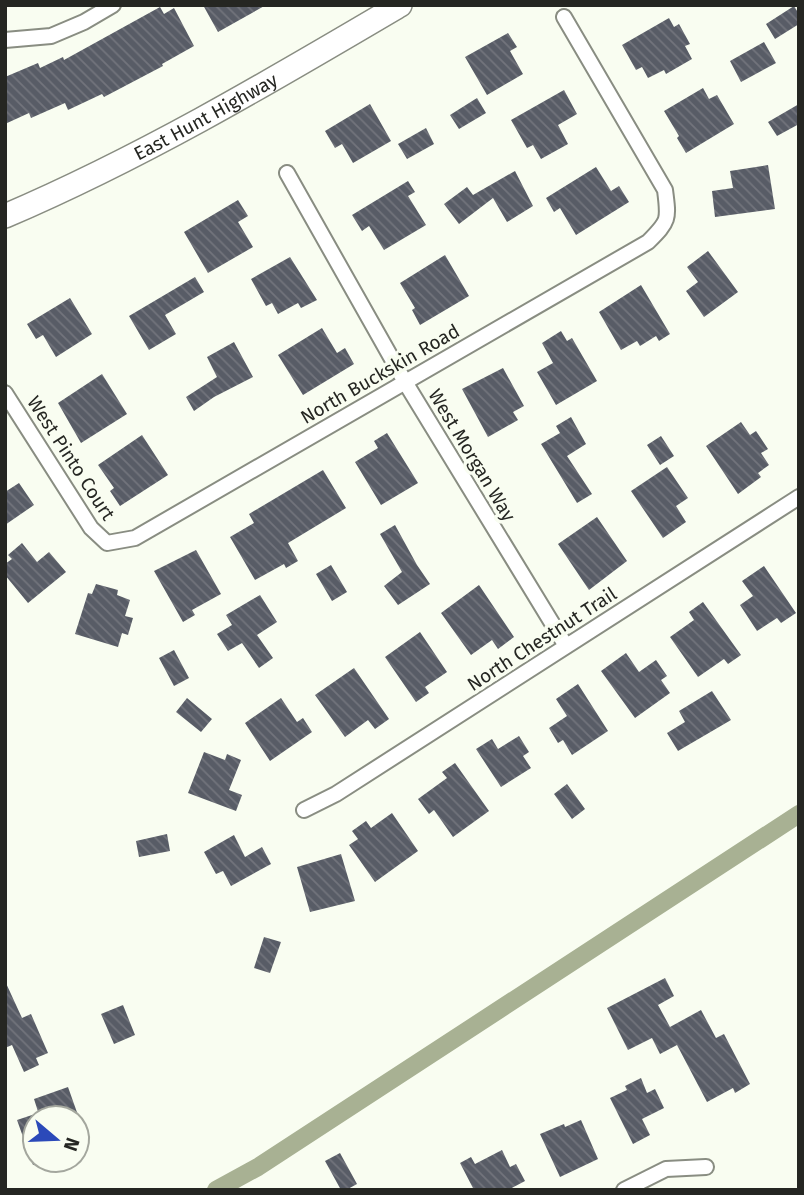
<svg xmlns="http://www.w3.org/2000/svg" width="804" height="1195" viewBox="0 0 804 1195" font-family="'Fira Sans',sans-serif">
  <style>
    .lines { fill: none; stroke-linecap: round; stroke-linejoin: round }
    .canal { stroke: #a8b193; stroke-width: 18 }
    .building { fill: url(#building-back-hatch) }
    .minor-casing { stroke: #898d82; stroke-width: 18 }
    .primary-casing { stroke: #898d82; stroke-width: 26 }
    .minor { stroke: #fff; stroke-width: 14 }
    .primary { stroke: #fff; stroke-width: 23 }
    .labels { text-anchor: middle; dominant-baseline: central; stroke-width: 7; stroke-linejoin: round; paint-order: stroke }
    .street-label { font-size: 19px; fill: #252622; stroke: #f9fdf1 }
  </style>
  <defs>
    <pattern id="building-back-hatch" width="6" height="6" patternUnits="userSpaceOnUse" patternTransform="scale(1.75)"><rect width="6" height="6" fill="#585c66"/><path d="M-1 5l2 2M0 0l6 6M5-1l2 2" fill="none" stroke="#72747c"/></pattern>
  </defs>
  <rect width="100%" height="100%" fill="#f9fdf1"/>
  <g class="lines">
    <path class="canal" d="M 216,1190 L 258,1167 L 799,814"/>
  </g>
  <path class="building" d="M 203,5 L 266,5 L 218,32 Z
    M 794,6 L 799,14 L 799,24 L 775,39 L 766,24 Z
    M 160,7 L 164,14 L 174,8 L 194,46 L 162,64 L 163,66 L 104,97 L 102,94 L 68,110 L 65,103 L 31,118 L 29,113 L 5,124 L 5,77 L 38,63 L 40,68 L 63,57 L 64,60 Z
    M 669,18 L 674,27 L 679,24 L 690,44 L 685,46 L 692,59 L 666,74 L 664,70 L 648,78 L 642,67 L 636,70 L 622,45 Z
    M 508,33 L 517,47 L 510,51 L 523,74 L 487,95 L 465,57 Z
    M 764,42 L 776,63 L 741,82 L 730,61 Z
    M 703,88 L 709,99 L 717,95 L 734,124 L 686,153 L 677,138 L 679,136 L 664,111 Z
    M 564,90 L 577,114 L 558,125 L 568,144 L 541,159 L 533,145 L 527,148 L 511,120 Z
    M 477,98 L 486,113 L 459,129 L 450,115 Z
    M 370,104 L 391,141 L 353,163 L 342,144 L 335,148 L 325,131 Z
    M 799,104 L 799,124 L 777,136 L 768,122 Z
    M 426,128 L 434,144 L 407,159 L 398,144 Z
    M 768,165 L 775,209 L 715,217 L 712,191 L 733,188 L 730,171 Z
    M 596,167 L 611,191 L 619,186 L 629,202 L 576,235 L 560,208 L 554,212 L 546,198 Z
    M 515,171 L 533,206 L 507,222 L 493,198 L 459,224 L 444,204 L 467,187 L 473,195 Z
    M 408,181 L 415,192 L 408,196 L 426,225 L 384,250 L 369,226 L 362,231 L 352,215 Z
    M 238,200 L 248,216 L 238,222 L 253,247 L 208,273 L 184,232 Z
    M 708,251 L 738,292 L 704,317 L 686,291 L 698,282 L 687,267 Z
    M 445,255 L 469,296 L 420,325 L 412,310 L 415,308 L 400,283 Z
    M 290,257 L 317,300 L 301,308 L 298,303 L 278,314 L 272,303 L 266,306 L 251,279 Z
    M 195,277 L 204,292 L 165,315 L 176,334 L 149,350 L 129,316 Z
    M 641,285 L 670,334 L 659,341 L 656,336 L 640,346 L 637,341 L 621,350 L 599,312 Z
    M 70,298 L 92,334 L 56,357 L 43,335 L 36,339 L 27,324 Z
    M 322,328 L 337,353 L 345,348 L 354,364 L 303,395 L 278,355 Z
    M 561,331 L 567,341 L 572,338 L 597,381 L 556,405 L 537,372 L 553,363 L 542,343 Z
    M 234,342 L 253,377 L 214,397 L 194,411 L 186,397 L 217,377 L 207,357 Z
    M 503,368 L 524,406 L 513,412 L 518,420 L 488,437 L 462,389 Z
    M 102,374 L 127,414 L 81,443 L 58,403 Z
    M 571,417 L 586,444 L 567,456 L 592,494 L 577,503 L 541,444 L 560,433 L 556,426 Z
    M 741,422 L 750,435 L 756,431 L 768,449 L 761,453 L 769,465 L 758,473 L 761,477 L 738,494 L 706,446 Z
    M 387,433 L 418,483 L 381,505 L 355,462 L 378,448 L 374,441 Z
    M 142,435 L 168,475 L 120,506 L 110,491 L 114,488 L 98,465 Z
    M 661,436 L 674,456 L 660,465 L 647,445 Z
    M 667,467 L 688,498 L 676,506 L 686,522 L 663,538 L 631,491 Z
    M 323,470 L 346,508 L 288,543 L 298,561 L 286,568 L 284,564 L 255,580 L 230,537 L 254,523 L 249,514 Z
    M 19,483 L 34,505 L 5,525 L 5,492 Z
    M 597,517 L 627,561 L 589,590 L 558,544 Z
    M 395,525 L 417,565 L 430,584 L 398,605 L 384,586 L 402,572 L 380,534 Z
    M 22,543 L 37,562 L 49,552 L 66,572 L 28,603 L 5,575 L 5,564 L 12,559 L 8,555 Z
    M 196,550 L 221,594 L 192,610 L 195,615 L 183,622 L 154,571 Z
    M 331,565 L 347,592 L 332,601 L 316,574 Z
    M 764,566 L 796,613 L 781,623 L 777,618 L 757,631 L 740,605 L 753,596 L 742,581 Z
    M 96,584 L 118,590 L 117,595 L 130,600 L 125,616 L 133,618 L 128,635 L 122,633 L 118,647 L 75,634 L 88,593 L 92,594 Z
    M 479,585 L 514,637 L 498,649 L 492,640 L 471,655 L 441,613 Z
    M 260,595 L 277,622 L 257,635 L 273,658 L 259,668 L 242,643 L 228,651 L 217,634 L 232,625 L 226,615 Z
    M 703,602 L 741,655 L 728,664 L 724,659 L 698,677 L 670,637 L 694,620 L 689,612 Z
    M 420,632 L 447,672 L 425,687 L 429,693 L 416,702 L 385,657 Z
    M 174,650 L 189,678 L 174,686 L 159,658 Z
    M 626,653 L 639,672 L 656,660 L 667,676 L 661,680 L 670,693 L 635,718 L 601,671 Z
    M 354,668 L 389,719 L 375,729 L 368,720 L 345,737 L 315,695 Z
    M 578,684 L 608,731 L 572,755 L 563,740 L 558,743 L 549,728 L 567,716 L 556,699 Z
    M 712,691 L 731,720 L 678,751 L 667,733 L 685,722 L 679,711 Z
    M 187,698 L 212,719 L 201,732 L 176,712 Z
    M 281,698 L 297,722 L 303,718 L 312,732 L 270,761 L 245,723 Z
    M 519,736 L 529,752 L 523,756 L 531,768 L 501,787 L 476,749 L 492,739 L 498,749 Z
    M 204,752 L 225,760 L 227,754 L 241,760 L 229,790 L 242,795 L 236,811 L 188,793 Z
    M 455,763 L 489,811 L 453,837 L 434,810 L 429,814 L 418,799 L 447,778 L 442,772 Z
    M 567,784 L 585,809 L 572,819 L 554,794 Z
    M 392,813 L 418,851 L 375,882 L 349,845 L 358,839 L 352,831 L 366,821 L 371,828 Z
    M 167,834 L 170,851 L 139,857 L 136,841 Z
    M 234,835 L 245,857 L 262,847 L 271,864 L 231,886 L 223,871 L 216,874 L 204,852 Z
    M 341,854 L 355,901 L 310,912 L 297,867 Z
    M 264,937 L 281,942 L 270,973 L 254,968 Z
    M 665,978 L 674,996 L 658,1005 L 670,1027 L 701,1010 L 716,1038 L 724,1034 L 750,1084 L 735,1093 L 733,1088 L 707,1102 L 677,1045 L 660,1054 L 652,1038 L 628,1050 L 607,1008 Z
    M 5,981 L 22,1018 L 31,1014 L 48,1053 L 36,1058 L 39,1065 L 24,1072 L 12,1045 L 5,1048 Z
    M 123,1005 L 135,1035 L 114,1044 L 101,1014 Z
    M 641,1078 L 647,1093 L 655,1089 L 664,1108 L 642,1119 L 650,1135 L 633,1144 L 610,1098 L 627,1090 L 625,1086 Z
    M 68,1087 L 79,1118 L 40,1118 L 34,1099 Z
    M 35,1114 L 35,1165 L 33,1165 L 17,1120 Z
    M 581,1120 L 598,1159 L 560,1177 L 540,1134 L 564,1124 L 565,1127 Z
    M 502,1150 L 510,1167 L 516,1164 L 525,1181 L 508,1190 L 474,1190 L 460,1163 L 471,1157 L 475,1164 Z
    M 340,1153 L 357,1184 L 346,1190 L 341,1190 L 325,1161 Z"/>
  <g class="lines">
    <defs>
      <path id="minor" d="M 5,40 L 51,36 L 84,22 L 113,5
        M 287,173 L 405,382 L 566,646
        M 5,393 L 91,528 L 107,543 L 135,538 L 648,242 C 669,221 669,220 665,190 L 564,17
        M 304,810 L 336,794 L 799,497
        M 624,1190 L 666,1169 L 706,1167"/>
      <g id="primary">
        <path id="s1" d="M 5,216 C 143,157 271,81 400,5"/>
      </g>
    </defs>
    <use href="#minor" class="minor-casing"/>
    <use href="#primary" class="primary-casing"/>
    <use href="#minor" class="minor"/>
    <use href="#primary" class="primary"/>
  </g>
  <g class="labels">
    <g class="street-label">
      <text stroke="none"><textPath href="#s1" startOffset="224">East Hunt Highway</textPath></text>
      <text transform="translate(380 374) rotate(-30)">North Buckskin Road</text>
      <text transform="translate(472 455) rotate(59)">West Morgan Way</text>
      <text transform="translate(71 458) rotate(57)">West Pinto Court</text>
      <text transform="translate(542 639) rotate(-33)">North Chestnut Trail</text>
    </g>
  </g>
  <rect width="804" height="1195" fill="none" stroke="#252622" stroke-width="14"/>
  <g transform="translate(56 1139) rotate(109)"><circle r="33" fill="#f9fdf1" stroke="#a4a79e" stroke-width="2"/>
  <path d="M0-5L12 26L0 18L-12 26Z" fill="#2b49b9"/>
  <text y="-10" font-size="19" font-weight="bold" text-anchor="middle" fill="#252622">N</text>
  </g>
</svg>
